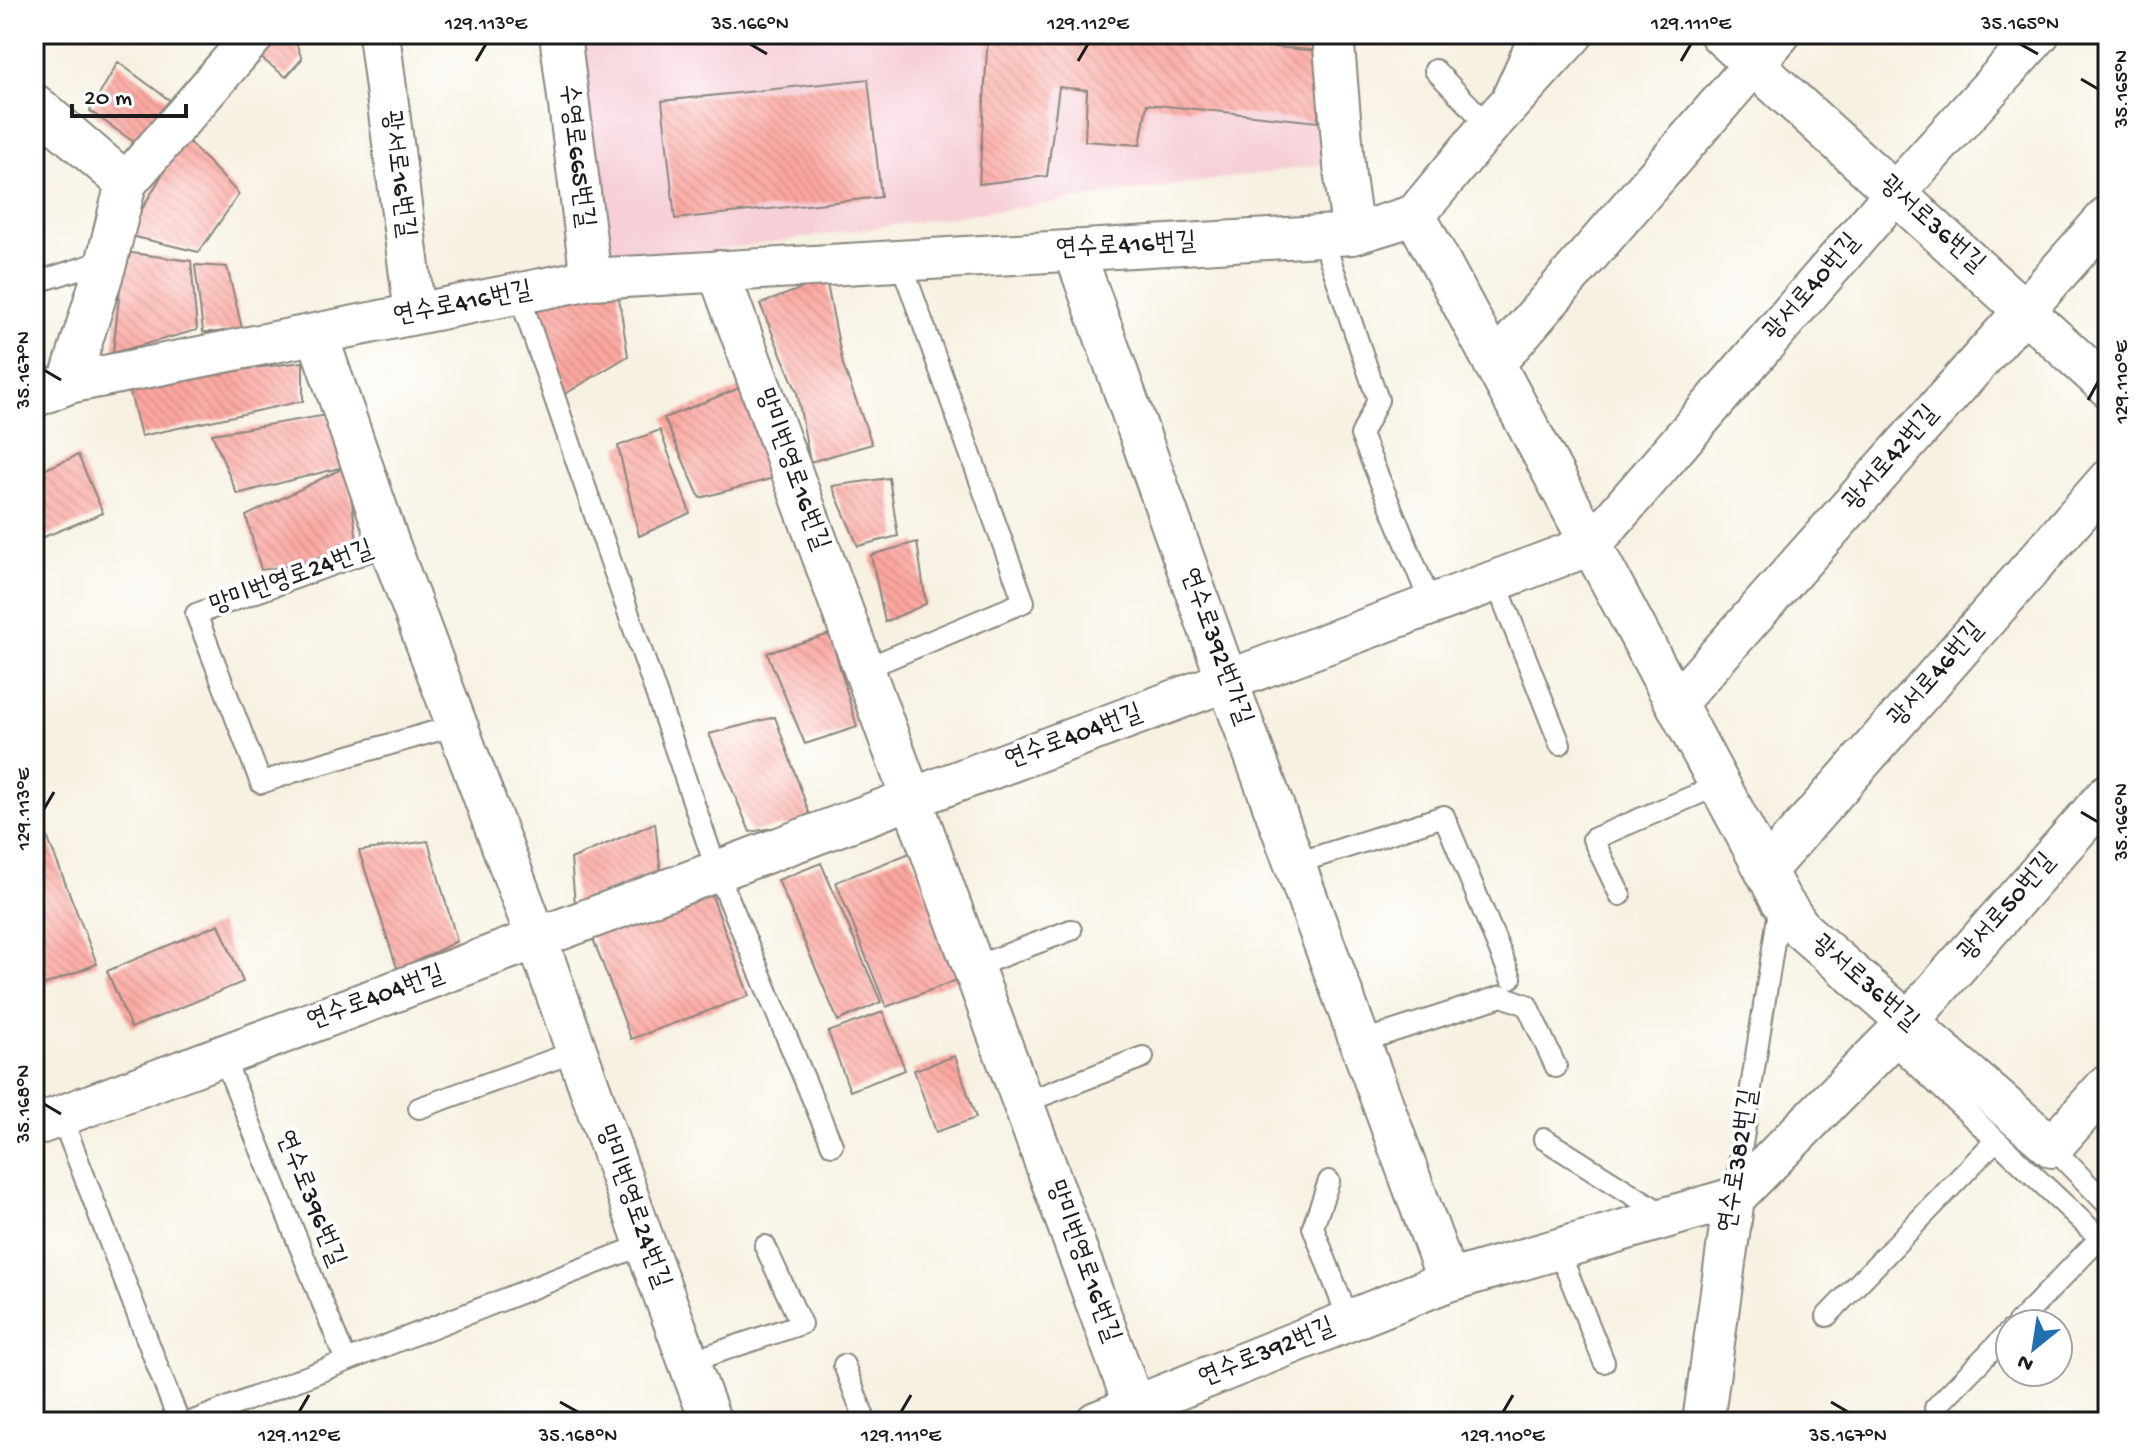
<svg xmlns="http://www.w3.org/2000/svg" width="2142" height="1456" viewBox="0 0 2142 1456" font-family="'Gochi Hand','Poor Story',sans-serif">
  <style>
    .built { fill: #f6cfd7 }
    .building { fill: url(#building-back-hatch) }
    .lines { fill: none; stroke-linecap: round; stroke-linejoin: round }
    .service-casing { stroke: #8a867e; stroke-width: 24 }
    .minor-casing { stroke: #8a867e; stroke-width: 44 }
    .service { stroke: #fff; stroke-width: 20 }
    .minor { stroke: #fff; stroke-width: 40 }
    .ticks { fill: none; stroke: #1c1c1c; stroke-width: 3 }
    .labels { text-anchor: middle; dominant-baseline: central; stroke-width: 7; stroke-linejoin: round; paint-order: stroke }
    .street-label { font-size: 26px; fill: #1c1c1c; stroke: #fff }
    .neatline { fill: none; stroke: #1c1c1c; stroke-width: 3 }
    .ticks-label { font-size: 20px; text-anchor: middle; fill: #1c1c1c }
  </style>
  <defs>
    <pattern id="building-back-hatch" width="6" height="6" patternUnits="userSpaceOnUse" patternTransform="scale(2)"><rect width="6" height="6" fill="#fba69f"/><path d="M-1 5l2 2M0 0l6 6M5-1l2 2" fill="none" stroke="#d78e88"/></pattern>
  </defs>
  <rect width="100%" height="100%" fill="#fff"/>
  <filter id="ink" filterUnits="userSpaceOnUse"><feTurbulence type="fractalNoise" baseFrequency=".0125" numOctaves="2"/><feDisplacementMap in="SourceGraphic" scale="16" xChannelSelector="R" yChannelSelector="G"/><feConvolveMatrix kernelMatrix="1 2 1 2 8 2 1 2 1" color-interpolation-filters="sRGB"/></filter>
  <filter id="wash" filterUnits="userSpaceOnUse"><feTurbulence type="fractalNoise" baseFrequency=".006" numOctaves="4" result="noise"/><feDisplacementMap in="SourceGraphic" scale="32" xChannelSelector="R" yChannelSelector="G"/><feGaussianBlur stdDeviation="1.8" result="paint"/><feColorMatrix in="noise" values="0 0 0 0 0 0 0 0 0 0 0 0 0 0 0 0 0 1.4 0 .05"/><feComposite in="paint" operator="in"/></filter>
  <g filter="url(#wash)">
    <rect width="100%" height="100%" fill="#f7f1e1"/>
    <path class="built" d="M 570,34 L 1322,34 L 1334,163 L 732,248 L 601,264 Z"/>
    <g id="blocks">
      <path class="building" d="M 261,34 L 293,34 L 302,59 L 286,77 L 245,46 Z
        M 988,34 L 1132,34 L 1320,51 L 1318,122 L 1147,104 L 1140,145 L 1085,141 L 1087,90 L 1059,87 L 1047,176 L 979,184 Z
        M 118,62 L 176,105 L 141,147 L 90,111 Z
        M 868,79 L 881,197 L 675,219 L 662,101 Z
        M 184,137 L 239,194 L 199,252 L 127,235 Z
        M 124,252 L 191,261 L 197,330 L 113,353 Z
        M 195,265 L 227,267 L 243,332 L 203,332 Z
        M 826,279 L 843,365 L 872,444 L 810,462 L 797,392 L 760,304 Z
        M 617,286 L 628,356 L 555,400 L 522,304 Z
        M 303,362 L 303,401 L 141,436 L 128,384 Z
        M 742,387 L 792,473 L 700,498 L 664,418 Z
        M 327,415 L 347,466 L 359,555 L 261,570 L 246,516 L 347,466 L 237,494 L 212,434 Z
        M 660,430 L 690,513 L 639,536 L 618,446 Z
        M 78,455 L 103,513 L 34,541 L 34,474 Z
        M 889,478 L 898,536 L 858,546 L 832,486 Z
        M 917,542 L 926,604 L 885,622 L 871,555 Z
        M 830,634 L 857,727 L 805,744 L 767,653 Z
        M 775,717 L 812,821 L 750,832 L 709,734 Z
        M 34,803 L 97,964 L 34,989 Z
        M 655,823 L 661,874 L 575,904 L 571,859 Z
        M 428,841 L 457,941 L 398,971 L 359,851 Z
        M 910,853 L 960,979 L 886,1007 L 836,882 Z
        M 821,863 L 881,1002 L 838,1021 L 778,880 Z
        M 708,885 L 749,996 L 631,1039 L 589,928 Z
        M 219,924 L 243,982 L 131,1028 L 107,971 Z
        M 883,1012 L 905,1070 L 850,1091 L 828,1032 Z
        M 955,1056 L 976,1118 L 936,1132 L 914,1070 Z"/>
    </g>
  </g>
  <g filter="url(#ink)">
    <use href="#blocks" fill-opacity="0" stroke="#8a867e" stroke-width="2"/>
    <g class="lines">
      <defs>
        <path id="service" d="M 1435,70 L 1489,126 L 1491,121
          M 1504,92 L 1530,34
          M 1322,236 L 1378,400 L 1361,435 L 1431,604
          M 34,283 L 107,260
          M 519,294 L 717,871 L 832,1145
          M 389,544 L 196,614 L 261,783 L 293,772 L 457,725
          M 1495,580 L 1560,744
          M 864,669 L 1024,602 L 900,260
          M 1294,864 L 1444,816 L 1511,978
          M 1620,895 L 1593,839 L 1719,785
          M 974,967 L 1071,930
          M 1890,1040 L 2100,1238 L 2017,1324
          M 1360,1042 L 1502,996 L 1527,1005 L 1556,1067
          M 223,1056 L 346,1361
          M 1023,1103 L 1143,1057
          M 419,1108 L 577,1051
          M 61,1116 L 179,1422
          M 1544,1139 L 1668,1217
          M 2052,1147 L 2108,1205
          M 1329,1181 L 1313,1227 L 1349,1321
          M 1735,1189 L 1780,904
          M 1558,1249 L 1604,1362
          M 1827,1316 L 1996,1140
          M 689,1362 L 801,1324 L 765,1246
          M 844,1365 L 866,1422
          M 1935,1408 L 2010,1331
          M 191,1422 L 645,1244"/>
        <path id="minor" d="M 379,34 L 415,314
          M 560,34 L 591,279
          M 1333,34 L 1345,177 L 1353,234
          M 1720,34 L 2108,387
          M 34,104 L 126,183
          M 1415,215 L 1781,900 L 1802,930 L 2052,1147 L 2108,1084
          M 1415,215 L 1489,126 L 1573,34
          M 1074,250 L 1227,680 L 1448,1281
          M 718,271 L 1140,1422
          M 317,334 L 389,544 L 537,939 L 645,1244 L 711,1422
          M 1494,364 L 1780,34
          M 69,383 L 107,260 L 126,183 L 255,34
          M 34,397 L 69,383 L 591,279 L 1353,234 L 1415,215
          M 1676,703 L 2108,216
          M 1765,871 L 2108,480
          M 34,1126 L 1591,545 L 1895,193 L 2039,34
          M 1096,1422 L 1448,1281 L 1734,1198 L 1908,1022 L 2108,794
          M 1703,1422 L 1734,1198"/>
      </defs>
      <use href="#service" class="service-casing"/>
      <use href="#minor" class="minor-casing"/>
      <use href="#service" class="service"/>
      <use href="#minor" class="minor"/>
    </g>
  </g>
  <path class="ticks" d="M 750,44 L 767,54M 2020,44 L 2038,54M 476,61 L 486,44M 1078,61 L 1088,44M 1681,61 L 1691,44M 2081,79 L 2098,89M 44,370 L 61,380M 2088,400 L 2098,382M 44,809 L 54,792M 2081,812 L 2098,822M 44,1104 L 61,1114M 560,1402 L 578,1412M 1831,1402 L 1848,1412M 299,1412 L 309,1395M 901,1412 L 911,1395M 1503,1412 L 1513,1395"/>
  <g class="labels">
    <g class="street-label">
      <text transform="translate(575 156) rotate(83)">수영로665번길</text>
      <text transform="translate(397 174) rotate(83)">광서로16번길</text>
      <text transform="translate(1931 225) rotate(42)">광서로36번길</text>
      <text transform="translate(1126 247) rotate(-3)">연수로416번길</text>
      <text transform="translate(1813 288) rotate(-49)">광서로40번길</text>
      <text transform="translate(463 305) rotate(-11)">연수로416번길</text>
      <text transform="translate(1892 459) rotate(-49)">광서로42번길</text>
      <text transform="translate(791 470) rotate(70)">망미번영로16번길</text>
      <text transform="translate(292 579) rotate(-20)">망미번영로24번길</text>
      <text transform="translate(1215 647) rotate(70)">연수로392번가길</text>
      <text transform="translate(1937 675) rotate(-49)">광서로46번길</text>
      <text transform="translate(1074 738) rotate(-20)">연수로404번길</text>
      <text transform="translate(2008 908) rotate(-49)">광서로50번길</text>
      <text transform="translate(1864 984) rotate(41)">광서로36번길</text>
      <text transform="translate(376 999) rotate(-20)">연수로404번길</text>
      <text transform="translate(1740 1161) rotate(-81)">연수로382번길</text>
      <text transform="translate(309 1199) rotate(68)">연수로396번길</text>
      <text transform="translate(632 1207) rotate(70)">망미번영로24번길</text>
      <text transform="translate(1082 1262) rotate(70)">망미번영로16번길</text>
      <text transform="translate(1267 1354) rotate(-22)">연수로392번길</text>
    </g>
  </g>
  <rect width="2142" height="1456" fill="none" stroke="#fff" stroke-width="88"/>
  <g transform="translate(2034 1348) rotate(210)"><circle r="38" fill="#ffffff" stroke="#a4a4a4" stroke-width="2"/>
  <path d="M0-6L14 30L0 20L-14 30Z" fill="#1f6fb2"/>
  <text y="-12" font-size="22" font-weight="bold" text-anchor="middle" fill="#1c1c1c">N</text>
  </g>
  <path d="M72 104v12h114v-12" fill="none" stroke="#1c1c1c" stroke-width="4"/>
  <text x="84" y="104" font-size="24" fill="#1c1c1c" stroke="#ffffff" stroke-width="6" paint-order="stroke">20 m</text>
  <rect x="44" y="44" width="2054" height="1368" class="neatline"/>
  <g class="ticks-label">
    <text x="486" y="29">129.113°E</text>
    <text x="750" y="29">35.166°N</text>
    <text x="1088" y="29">129.112°E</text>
    <text x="1691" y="29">129.111°E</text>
    <text x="2020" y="29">35.165°N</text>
    <text transform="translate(2120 89) rotate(-90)" y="7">35.165°N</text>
    <text transform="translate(22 370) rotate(-90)" y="7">35.167°N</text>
    <text transform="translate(2120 382) rotate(-90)" y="7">129.110°E</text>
    <text transform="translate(22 809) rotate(-90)" y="7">129.113°E</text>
    <text transform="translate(2120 822) rotate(-90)" y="7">35.166°N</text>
    <text transform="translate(22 1104) rotate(-90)" y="7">35.168°N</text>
    <text x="299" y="1441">129.112°E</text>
    <text x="578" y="1441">35.168°N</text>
    <text x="901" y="1441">129.111°E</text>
    <text x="1503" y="1441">129.110°E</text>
    <text x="1848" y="1441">35.167°N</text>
  </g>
</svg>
